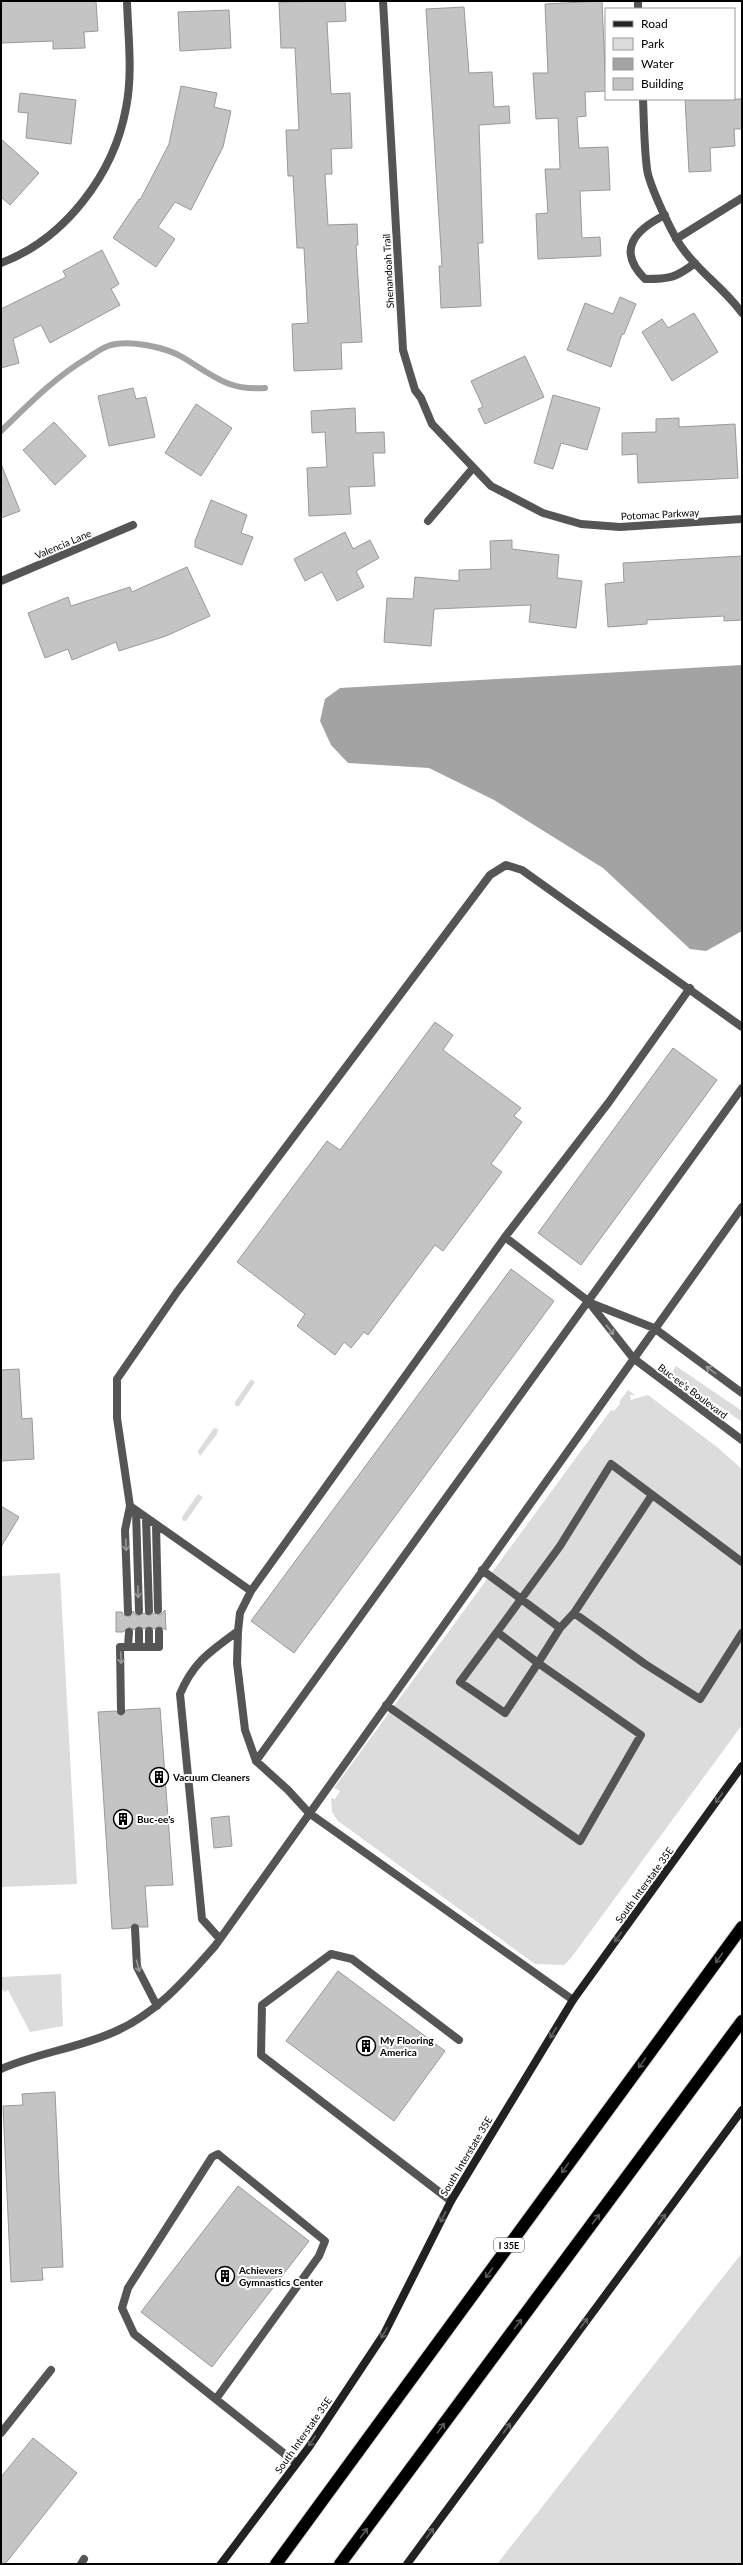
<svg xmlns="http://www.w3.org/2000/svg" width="743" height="2565" viewBox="0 0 743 2565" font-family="Lato,sans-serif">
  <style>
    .green { fill: #dcdcdc }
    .water { fill: #a3a3a3 }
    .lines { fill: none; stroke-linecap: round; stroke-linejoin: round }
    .stream { stroke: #a3a3a3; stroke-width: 6 }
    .building { fill: #c4c4c4; stroke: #999 }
    .highway-casing { stroke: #dbdbdb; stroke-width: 14 }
    .lane { stroke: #555; stroke-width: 8 }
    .street { stroke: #555; stroke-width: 8 }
    .secondary { stroke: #222; stroke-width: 8 }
    .highway { stroke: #000; stroke-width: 12 }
    .oneway { stroke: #999 }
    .oneway2 { stroke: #646464 }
    .oneway3 { stroke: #595959 }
    .labels { text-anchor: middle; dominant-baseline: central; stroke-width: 4; stroke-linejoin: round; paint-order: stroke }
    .shield { fill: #fff; stroke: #4c4c4c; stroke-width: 1 }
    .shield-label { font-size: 9px; font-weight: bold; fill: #000 }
    .street-label { font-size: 10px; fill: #000; stroke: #fff }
    .poi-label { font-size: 10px; font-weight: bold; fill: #000; stroke: #fff; text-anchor: start }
  </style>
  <rect width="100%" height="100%" fill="#fff"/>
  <path class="green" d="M 676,1366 L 742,1411 L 742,1422 L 672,1373 Z
    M 251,1379 L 255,1382 L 239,1406 L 235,1406 L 235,1402 Z
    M 628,1390 L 635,1395 L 630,1395 L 631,1400 L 648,1395 L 717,1447 L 742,1469 L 742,1725 L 571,1958 L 564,1965 L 535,1964 L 338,1821 L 332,1812 L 331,1798 L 335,1799 L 340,1791 L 334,1788 L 611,1410 L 614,1411 L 620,1404 L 619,1402 Z
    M 214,1428 L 218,1429 L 217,1434 L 200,1456 L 198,1451 Z
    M 198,1494 L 203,1497 L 186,1521 L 183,1521 L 182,1517 Z
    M 60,1573 L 77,1884 L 1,1887 L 1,1576 Z
    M 61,1974 L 63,2026 L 30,2032 L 8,1990 L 4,1992 L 1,1988 L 1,1977 Z
    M 742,2253 L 742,2564 L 497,2564 Z"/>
  <path class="water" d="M 742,665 L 742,931 L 706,951 L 690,949 L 603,868 L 494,800 L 429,768 L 348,763 L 331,745 L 320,721 L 325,699 L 340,688 Z"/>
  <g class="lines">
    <path class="stream" d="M 1,431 C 29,404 55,377 89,357 C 95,353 102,348 108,346 C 128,339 166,347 184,358 C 213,376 229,391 265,388"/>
  </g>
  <path class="building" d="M 1,1 L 96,1 L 98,31 L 84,32 L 85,48 L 53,49 L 53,41 L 1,43 Z
    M 345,1 L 346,21 L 327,22 L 331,94 L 350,93 L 352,148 L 331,149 L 332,174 L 325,174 L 328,225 L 357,224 L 358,245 L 356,245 L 362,342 L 341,343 L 342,369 L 294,371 L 292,324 L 308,323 L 304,248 L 297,248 L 293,176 L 288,176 L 286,130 L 299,130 L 295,48 L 281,48 L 279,2 Z
    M 602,1 L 606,91 L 585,92 L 586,116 L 577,117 L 579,148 L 608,147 L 610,190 L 580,191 L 582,238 L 600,237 L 601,256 L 538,259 L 536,214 L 548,213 L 545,169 L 560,169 L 558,118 L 536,119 L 533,73 L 548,73 L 545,4 Z
    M 464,7 L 469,73 L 492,72 L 494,107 L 509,106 L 510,123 L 479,125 L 483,243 L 478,243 L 481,306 L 441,308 L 439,266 L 442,266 L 426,9 Z
    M 229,10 L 231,48 L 180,51 L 178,12 Z
    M 181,86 L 217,93 L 214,107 L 231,111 L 223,147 L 191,210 L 175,202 L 158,227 L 175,239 L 156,267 L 113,238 L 139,199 L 140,200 L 169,144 Z
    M 20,93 L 76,100 L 71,144 L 26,138 L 28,113 L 18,112 Z
    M 685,99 L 742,99 L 742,129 L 734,129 L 735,146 L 710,148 L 711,171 L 689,172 Z
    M 1,139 L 39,173 L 10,205 L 1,197 Z
    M 102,250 L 119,284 L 111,289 L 120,305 L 50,343 L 41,325 L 13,339 L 19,363 L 1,368 L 1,309 L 66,277 L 63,271 Z
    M 620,297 L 636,304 L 624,334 L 622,334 L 611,367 L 567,350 L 585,303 L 613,314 Z
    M 694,313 L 718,352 L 672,381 L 642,332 L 662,319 L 668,328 Z
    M 525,356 L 544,397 L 485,424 L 478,409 L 483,407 L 471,381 Z
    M 133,388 L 136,399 L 146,397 L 155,437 L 109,446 L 98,396 Z
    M 553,395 L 600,408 L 587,450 L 561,443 L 553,469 L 534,463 Z
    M 196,404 L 232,428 L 201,476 L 165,453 Z
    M 355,408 L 356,433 L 384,432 L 385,453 L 373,453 L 375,486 L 349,487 L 351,514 L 309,516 L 307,468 L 327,467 L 325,432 L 312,433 L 311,411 Z
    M 679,418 L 679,427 L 735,424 L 738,478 L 638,483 L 637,454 L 622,455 L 622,433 L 656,432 L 656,419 Z
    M 54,422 L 86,456 L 55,485 L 23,450 Z
    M 1,464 L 20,511 L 1,518 Z
    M 211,500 L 247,515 L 241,533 L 253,537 L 242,565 L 195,547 L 195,541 Z
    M 345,532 L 353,549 L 370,540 L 379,558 L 356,571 L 364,587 L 337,601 L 322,572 L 305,581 L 294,559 Z
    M 512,540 L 512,549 L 559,555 L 557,578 L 582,581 L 576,628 L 529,622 L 531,605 L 434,609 L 431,646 L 384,642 L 387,598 L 413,599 L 415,577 L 459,581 L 459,570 L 491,569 L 490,541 Z
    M 742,556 L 742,620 L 724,621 L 724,616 L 647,620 L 647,624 L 608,627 L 605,584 L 624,582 L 623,563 Z
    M 187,567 L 210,616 L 166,636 L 119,651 L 116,642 L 72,660 L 68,649 L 45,658 L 28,613 L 68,597 L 71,606 L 130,587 L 132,592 Z
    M 435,1022 L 453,1035 L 443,1050 L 521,1108 L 514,1116 L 522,1122 L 491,1164 L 502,1172 L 443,1251 L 435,1245 L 368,1335 L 364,1332 L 351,1348 L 344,1342 L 335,1355 L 297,1326 L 305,1314 L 237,1262 L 327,1141 L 340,1150 Z
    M 673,1048 L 717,1080 L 581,1265 L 538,1233 Z
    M 511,1269 L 554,1301 L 294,1653 L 251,1621 Z
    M 19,1369 L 22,1419 L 32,1418 L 34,1459 L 1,1461 L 1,1370 Z
    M 1,1506 L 19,1517 L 1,1547 Z
    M 165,1610 L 166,1630 L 159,1626 L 154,1629 L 149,1626 L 144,1629 L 139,1626 L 134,1630 L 129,1627 L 123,1632 L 116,1632 L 116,1612 L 122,1612 L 124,1615 L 129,1617 L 133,1611 L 137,1616 L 144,1613 L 150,1616 L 154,1613 L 160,1615 Z
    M 160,1708 L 173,1885 L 145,1886 L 148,1927 L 140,1927 L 134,1923 L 130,1928 L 112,1929 L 98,1712 L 116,1711 L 121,1716 L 126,1710 Z
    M 229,1816 L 232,1846 L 214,1848 L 211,1818 Z
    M 338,1971 L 445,2051 L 394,2121 L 286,2041 Z
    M 55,2092 L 63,2267 L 42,2268 L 43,2280 L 11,2282 L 3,2106 L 23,2105 L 22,2094 Z
    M 238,2186 L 309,2241 L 212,2367 L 141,2312 Z
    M 33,2438 L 77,2473 L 5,2564 L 1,2564 L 1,2477 Z"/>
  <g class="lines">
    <defs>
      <path id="highway" d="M 276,2564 L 742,1927
        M 340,2564 L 742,2021"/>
    </defs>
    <use href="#highway" class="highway-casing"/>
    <path class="lane" d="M 505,1237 L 588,1301 L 633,1358
      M 588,1302 L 654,1328
      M 136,1511 L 139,1611
      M 146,1518 L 149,1611
      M 156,1525 L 158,1610
      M 482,1570 L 560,1628 L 574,1613 L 645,1664 L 700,1699 L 742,1633
      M 251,1591 L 505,1237 L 609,1102 L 690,988
      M 128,1612 L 125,1530 L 130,1506
      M 574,1613 L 652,1495
      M 149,1631 L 149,1647
      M 497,1632 L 460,1682 L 505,1713 L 538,1663 L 497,1632 L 560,1546 L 611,1464 L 742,1562
      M 128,1647 L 129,1632
      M 139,1647 L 139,1631
      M 386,1705 L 580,1841 L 641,1735 L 538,1663 L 560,1628
      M 121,1711 L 120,1647 L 159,1647 L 159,1631
      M 256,1761 L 742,1088
      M 135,1928 L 137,1967 L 157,2006
      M 220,1939 L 202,1919 L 180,1694 C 194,1661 210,1652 238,1631
      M 573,2000 L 309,1813 L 288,1790 L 256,1761 L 245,1730 L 237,1663 L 238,1631 L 240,1613 L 251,1591 L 130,1506 L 117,1418 L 117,1379 L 177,1292 L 490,875 L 506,865 L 522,870 L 742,1027
      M 1,2069 C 37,2053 78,2048 114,2032 C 156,2014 185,1980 215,1946 L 742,1207
      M 451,2201 L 261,2055 L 262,2005 L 331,1954 L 352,1959 L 459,2040
      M 216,2399 L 319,2256 L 325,2241 L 218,2154 L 212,2157 L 128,2288 L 122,2308 L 134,2334 L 296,2463
      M 1,2433 L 51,2370
      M 81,2564 L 84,2559"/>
    <path class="street" d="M 383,1 L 403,350 L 415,390 L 421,398 L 432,424 L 491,486 L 543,513 L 581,524 L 620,527 L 742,519
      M 638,1 L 638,9
      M 643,99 C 644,122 644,146 647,169 C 649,185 673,236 683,249 C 700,273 725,289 742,313
      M 665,215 C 635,230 616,250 645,279 C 669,279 676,278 695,263
      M 676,239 L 742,198
      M 1,263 C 65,239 114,174 126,108 C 133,73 128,36 127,1
      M 428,521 L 473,468
      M 1,581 L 133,525
      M 654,1328 L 742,1393
      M 633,1358 L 742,1440"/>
    <path class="secondary" d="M 221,2564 L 309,2447 L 384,2334 L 451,2201 L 573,2000 L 742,1766
      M 407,2564 L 742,2110"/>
    <use href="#highway" class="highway"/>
  </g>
  <defs><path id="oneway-shaft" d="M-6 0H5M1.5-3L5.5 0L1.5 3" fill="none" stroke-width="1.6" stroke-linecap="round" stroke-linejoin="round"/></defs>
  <g class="oneway">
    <use href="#oneway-shaft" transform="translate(610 1330) rotate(52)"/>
    <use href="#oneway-shaft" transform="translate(711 1370) rotate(-144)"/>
    <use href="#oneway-shaft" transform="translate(126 1545) rotate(88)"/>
    <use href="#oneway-shaft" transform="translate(138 1592) rotate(88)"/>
    <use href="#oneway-shaft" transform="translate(121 1658) rotate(89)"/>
    <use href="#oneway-shaft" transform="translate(138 1966) rotate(75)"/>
  </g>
  <g class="oneway2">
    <use href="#oneway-shaft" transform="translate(719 1798) rotate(126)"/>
    <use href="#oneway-shaft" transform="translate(618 1937) rotate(126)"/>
    <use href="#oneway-shaft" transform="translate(553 2033) rotate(121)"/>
    <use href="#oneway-shaft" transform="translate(443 2217) rotate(117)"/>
    <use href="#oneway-shaft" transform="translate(662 2219) rotate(-54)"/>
    <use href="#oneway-shaft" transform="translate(584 2323) rotate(-54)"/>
    <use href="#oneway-shaft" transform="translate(384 2333) rotate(120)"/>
    <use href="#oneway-shaft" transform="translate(507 2428) rotate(-54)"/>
    <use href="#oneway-shaft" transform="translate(312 2441) rotate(124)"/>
    <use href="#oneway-shaft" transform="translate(430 2533) rotate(-54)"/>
  </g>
  <g class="oneway3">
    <use href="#oneway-shaft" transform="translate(719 1958) rotate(126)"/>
    <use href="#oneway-shaft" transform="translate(642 2063) rotate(126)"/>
    <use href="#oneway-shaft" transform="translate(565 2168) rotate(126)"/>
    <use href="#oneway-shaft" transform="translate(596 2219) rotate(-53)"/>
    <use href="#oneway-shaft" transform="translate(489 2273) rotate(126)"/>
    <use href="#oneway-shaft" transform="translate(518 2324) rotate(-53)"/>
    <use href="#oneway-shaft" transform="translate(441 2428) rotate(-53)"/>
    <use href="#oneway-shaft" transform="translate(364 2533) rotate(-53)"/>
  </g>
  <defs>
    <symbol id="building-ring" viewBox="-11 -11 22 22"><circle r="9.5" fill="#fff" stroke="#000" stroke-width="1.5"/><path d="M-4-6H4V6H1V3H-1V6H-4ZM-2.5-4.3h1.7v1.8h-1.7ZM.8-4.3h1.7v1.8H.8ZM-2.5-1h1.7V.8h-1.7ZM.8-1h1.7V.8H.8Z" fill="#000"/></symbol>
  </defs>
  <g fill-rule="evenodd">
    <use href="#building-ring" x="148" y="1766" width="22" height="22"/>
    <use href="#building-ring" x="112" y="1808" width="22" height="22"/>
    <use href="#building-ring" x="355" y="2035" width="22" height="22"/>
    <use href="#building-ring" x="214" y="2265" width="22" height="22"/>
  </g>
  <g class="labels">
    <rect class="shield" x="494" y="2238" width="30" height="14" rx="3"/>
    <g class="shield-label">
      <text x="509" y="2245">I 35E</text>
    </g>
    <g class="street-label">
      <text transform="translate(388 271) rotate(-93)">Shenandoah Trail</text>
      <text transform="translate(660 514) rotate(-3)">Potomac Parkway</text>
      <text transform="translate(63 544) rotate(-23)">Valencia Lane</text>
      <text transform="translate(693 1391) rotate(37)">Buc-ee's Boulevard</text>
      <text transform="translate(644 1885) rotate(-54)">South Interstate 35E</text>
      <text transform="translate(466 2156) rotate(-59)">South Interstate 35E</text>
      <text transform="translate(303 2435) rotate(-55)">South Interstate 35E</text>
    </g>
    <g class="poi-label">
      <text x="173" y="1777">Vacuum Cleaners</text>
      <text x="137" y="1819">Buc-ee's</text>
      <text x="380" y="2040">My Flooring<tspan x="380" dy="12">America</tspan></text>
      <text x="239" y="2270">Achievers<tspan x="239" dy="12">Gymnastics Center</tspan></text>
    </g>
  </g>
  <rect width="743" height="2565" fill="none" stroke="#000000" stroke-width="4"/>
  <rect x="605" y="8" width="130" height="92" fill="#ffffff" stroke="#999999"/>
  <rect x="613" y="21" width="20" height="6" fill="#222222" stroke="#999999"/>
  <text x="641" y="28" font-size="12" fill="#000000">Road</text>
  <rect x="613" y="38" width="20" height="12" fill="#dcdcdc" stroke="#999999"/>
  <text x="641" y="48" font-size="12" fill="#000000">Park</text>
  <rect x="613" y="58" width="20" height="12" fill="#a3a3a3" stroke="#999999"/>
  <text x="641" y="68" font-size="12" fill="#000000">Water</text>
  <rect x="613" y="78" width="20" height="12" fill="#c4c4c4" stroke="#999999"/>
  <text x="641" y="88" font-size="12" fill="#000000">Building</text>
</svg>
